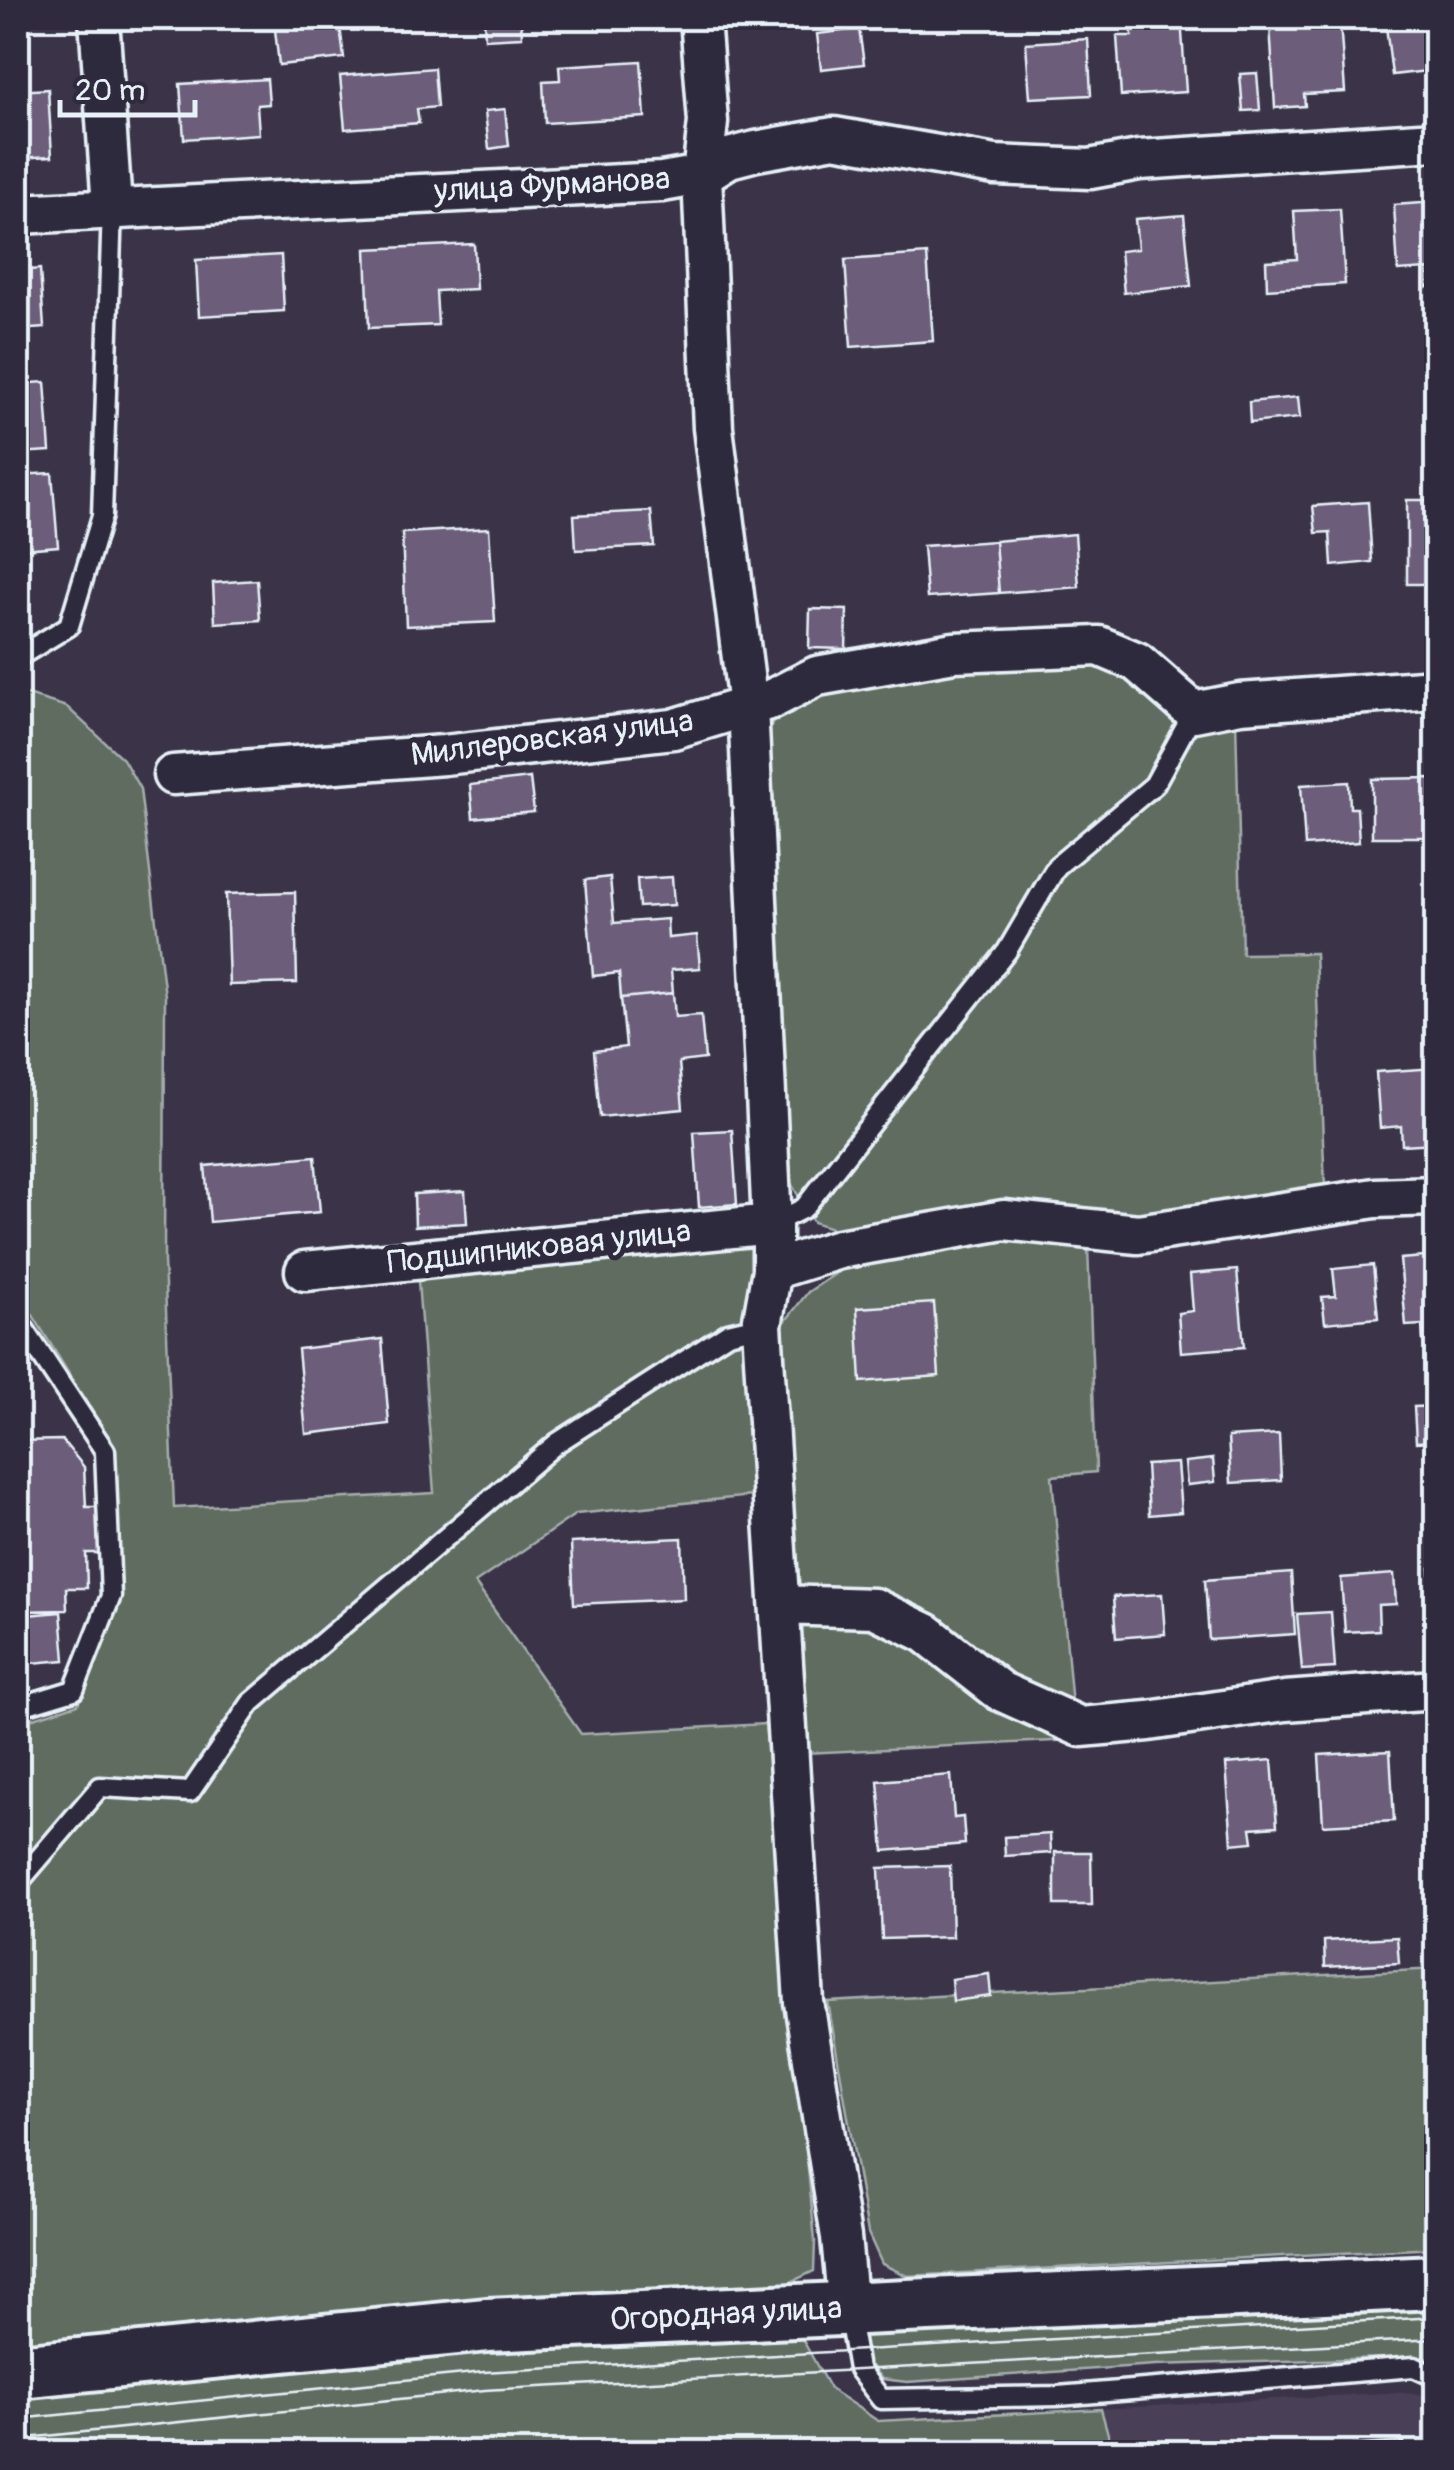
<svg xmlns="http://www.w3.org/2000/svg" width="1454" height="2470" viewBox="0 0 1454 2470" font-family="Pangolin,sans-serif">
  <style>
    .built { fill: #4a4058 }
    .green { fill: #616c61; stroke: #a4aeac; stroke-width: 2.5 }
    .building { fill: #6c5d7a; stroke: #e8f1f8; stroke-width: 2.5 }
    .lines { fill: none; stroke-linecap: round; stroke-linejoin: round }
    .lane-casing { stroke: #e8f1f8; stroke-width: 25 }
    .street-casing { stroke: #e8f1f8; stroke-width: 45 }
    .secondary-casing { stroke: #e8f1f8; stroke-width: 60 }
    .lane { stroke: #2f2a3d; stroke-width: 18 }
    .street { stroke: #2f2a3d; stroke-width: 38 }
    .secondary { stroke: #2f2a3d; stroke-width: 52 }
    .tram { stroke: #e8f1f8; stroke-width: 2.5 }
    .labels { text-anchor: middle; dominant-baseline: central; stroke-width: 10; stroke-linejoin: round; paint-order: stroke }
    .street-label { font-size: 32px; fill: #e8f1f8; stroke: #2f2a3d }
  </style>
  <rect width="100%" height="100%" fill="#3b3449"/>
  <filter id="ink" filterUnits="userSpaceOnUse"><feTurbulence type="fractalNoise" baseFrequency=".01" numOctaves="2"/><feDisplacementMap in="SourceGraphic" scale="20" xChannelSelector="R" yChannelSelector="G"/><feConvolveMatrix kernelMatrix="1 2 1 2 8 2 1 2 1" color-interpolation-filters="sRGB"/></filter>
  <g filter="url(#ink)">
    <path class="built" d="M 1403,2392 L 1436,2397 L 1436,2452 L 1113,2452 L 1101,2409 Z"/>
    <path class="green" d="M 1102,661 L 1236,719 L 1242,954 L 1315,953 L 1325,1187 L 1137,1221 L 998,1201 L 843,1232 L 813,1222 L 790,1181 L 762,748 L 776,713 L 819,688 L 955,663 Z
      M 18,692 L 67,707 L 123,759 L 140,789 L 165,996 L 164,1260 L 174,1508 L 434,1493 L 418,1281 L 493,1254 L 733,1235 L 755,1246 L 751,1496 L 576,1514 L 475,1583 L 581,1734 L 765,1724 L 815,2241 L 814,2271 L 787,2284 L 487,2302 L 18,2343 L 18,1723 L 78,1704 L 117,1587 L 112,1444 L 18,1291 Z
      M 999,1237 L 1088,1246 L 1096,1472 L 1052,1476 L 1075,1740 L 805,1753 L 781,1327 L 808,1292 L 847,1266 Z
      M 1436,1969 L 1436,2248 L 907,2276 L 882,2264 L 868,2233 L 828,2002 Z
      M 1436,2307 L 1436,2361 L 1420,2357 L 1155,2365 L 907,2382 L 882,2379 L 866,2360 L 860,2333 Z
      M 800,2335 L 830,2389 L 878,2421 L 1101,2409 L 1113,2452 L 18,2452 L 18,2395 L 485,2350 Z"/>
    <path class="building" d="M 307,18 L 339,18 L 344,58 L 279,65 L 274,21 Z
      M 521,18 L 522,37 L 485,39 L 484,19 Z
      M 1131,18 L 1181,18 L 1186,92 L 1121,96 L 1117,36 L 1132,36 Z
      M 1385,18 L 1436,18 L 1436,70 L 1392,75 Z
      M 1340,21 L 1345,92 L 1304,94 L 1305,106 L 1275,108 L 1270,25 Z
      M 859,29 L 864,64 L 821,69 L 817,34 Z
      M 1088,39 L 1091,95 L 1030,98 L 1026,43 Z
      M 641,61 L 645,117 L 545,123 L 543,81 L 560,80 L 559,66 Z
      M 434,68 L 437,107 L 417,109 L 419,123 L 345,129 L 340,76 Z
      M 1257,73 L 1260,110 L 1243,111 L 1240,74 Z
      M 267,79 L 269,104 L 257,105 L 259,134 L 184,139 L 180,84 Z
      M 48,89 L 52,156 L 18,158 L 18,91 Z
      M 505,109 L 509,146 L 489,149 L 485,111 Z
      M 1436,202 L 1436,286 L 1427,287 L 1427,269 L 1398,271 L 1394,205 Z
      M 1340,209 L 1345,284 L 1267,289 L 1266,261 L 1297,259 L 1294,211 Z
      M 1184,215 L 1191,286 L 1124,293 L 1120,251 L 1138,249 L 1135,219 Z
      M 474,244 L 476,289 L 436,291 L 438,325 L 369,328 L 366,249 Z
      M 927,254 L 933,341 L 851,347 L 845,260 Z
      M 281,255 L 284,311 L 199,316 L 196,260 Z
      M 40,269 L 44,328 L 18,330 L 18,271 Z
      M 45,382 L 50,451 L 18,453 L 18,384 Z
      M 1298,397 L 1300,418 L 1250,423 L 1249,402 Z
      M 52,473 L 58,546 L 24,549 L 25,555 L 18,556 L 18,475 Z
      M 1407,500 L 1436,500 L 1436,584 L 1407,584 Z
      M 1368,502 L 1372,562 L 1332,566 L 1330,532 L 1316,533 L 1313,506 Z
      M 651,511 L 654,546 L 576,550 L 574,515 Z
      M 489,528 L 495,622 L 406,626 L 402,533 Z
      M 1075,534 L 1079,587 L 999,593 L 995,541 Z
      M 995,541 L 999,593 L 927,598 L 923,546 Z
      M 257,580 L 260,620 L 215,623 L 213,583 Z
      M 810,609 L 847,610 L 846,649 L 809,648 Z
      M 530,778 L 534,812 L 473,818 L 470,785 Z
      M 1433,778 L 1433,837 L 1372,837 L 1372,779 Z
      M 1349,782 L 1350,808 L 1357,808 L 1359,842 L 1305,846 L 1301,785 Z
      M 610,877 L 614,923 L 667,919 L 668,938 L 697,935 L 700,968 L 671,970 L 673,993 L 621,998 L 619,973 L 593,976 L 585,880 Z
      M 672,877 L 674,905 L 639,907 L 637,879 Z
      M 295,892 L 297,983 L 229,985 L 226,894 Z
      M 673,993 L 675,1017 L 701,1015 L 705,1059 L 679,1062 L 683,1109 L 600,1117 L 594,1051 L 626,1047 L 621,998 Z
      M 1436,1068 L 1436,1143 L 1402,1145 L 1401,1126 L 1380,1128 L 1376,1072 Z
      M 732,1130 L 737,1204 L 699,1207 L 694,1132 Z
      M 315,1156 L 320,1212 L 210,1222 L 205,1166 Z
      M 465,1191 L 467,1223 L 415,1226 L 414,1194 Z
      M 1436,1256 L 1436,1340 L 1423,1341 L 1422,1325 L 1406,1326 L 1400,1259 Z
      M 1373,1265 L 1378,1318 L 1325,1323 L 1322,1297 L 1336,1296 L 1333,1269 Z
      M 1237,1270 L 1244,1347 L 1181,1352 L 1178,1313 L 1193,1311 L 1190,1274 Z
      M 934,1303 L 939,1376 L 861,1382 L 857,1308 Z
      M 382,1339 L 389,1424 L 306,1434 L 298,1349 Z
      M 1436,1406 L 1436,1441 L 1416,1442 L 1414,1407 Z
      M 1279,1434 L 1281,1480 L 1231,1483 L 1228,1437 Z
      M 62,1440 L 84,1467 L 86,1507 L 98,1507 L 99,1553 L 86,1553 L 87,1588 L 66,1588 L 67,1610 L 18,1611 L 18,1441 Z
      M 1213,1459 L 1215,1482 L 1187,1485 L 1185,1462 Z
      M 1177,1463 L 1181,1512 L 1149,1515 L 1146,1465 Z
      M 682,1538 L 684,1599 L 574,1604 L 571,1543 Z
      M 1430,1568 L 1436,1568 L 1436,1634 L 1433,1634 Z
      M 1291,1573 L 1295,1634 L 1209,1640 L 1205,1580 Z
      M 1394,1574 L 1396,1604 L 1378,1605 L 1379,1630 L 1345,1632 L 1341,1578 Z
      M 1162,1594 L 1165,1634 L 1116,1638 L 1113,1597 Z
      M 61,1612 L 65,1660 L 32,1663 L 27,1615 Z
      M 1331,1612 L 1335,1668 L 1302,1670 L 1297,1614 Z
      M 1436,1749 L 1436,1829 L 1434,1829 L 1428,1750 Z
      M 1390,1751 L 1394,1821 L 1323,1825 L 1319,1755 Z
      M 1272,1760 L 1277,1826 L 1251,1828 L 1253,1842 L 1232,1844 L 1226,1764 Z
      M 951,1775 L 954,1818 L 963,1817 L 965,1844 L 884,1851 L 878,1781 Z
      M 1050,1834 L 1051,1853 L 1005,1856 L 1004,1837 Z
      M 1055,1852 L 1091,1852 L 1092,1905 L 1055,1905 Z
      M 950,1866 L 952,1937 L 882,1939 L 879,1868 Z
      M 1397,1937 L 1399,1963 L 1325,1967 L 1324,1941 Z
      M 989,1974 L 991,1996 L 953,2001 L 951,1979 Z
      M 1404,2442 L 1405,2452 L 1291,2452 L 1291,2450 Z"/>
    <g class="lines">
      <defs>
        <path id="lane" d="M 18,657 L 69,626 L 102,516 L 112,207
          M 772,1224 L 804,1208 L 1007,951 L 1057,866 L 1154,785 L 1194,712
          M 18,1320 L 105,1451 L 111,1596 L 74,1690 L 18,1707
          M 18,1883 L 100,1787 L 190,1792 L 251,1703 L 557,1443 L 728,1333 L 762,1325
          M 848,2312 L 858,2369 L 881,2399 L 1058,2396 L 1414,2367 L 1436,2377"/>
        <path id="street" d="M 99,18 L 112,207
          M 700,18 L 708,122 L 702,175 L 713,428 L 748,706 L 772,1224 L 772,1270 L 762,1325 L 804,2002 L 841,2237 L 848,2309
          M 18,214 L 662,182 L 702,175 L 729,158 L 756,151 L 834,137 L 995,165 L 1090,169 L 1139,160 L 1436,141
          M 173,775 L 444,755 L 673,729 L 772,699 L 817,676 L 954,652 L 1099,646 L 1137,662 L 1194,712 L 1240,703 L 1436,689
          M 772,1270 L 839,1249 L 1004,1220 L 1138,1234 L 1375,1198 L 1436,1196
          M 305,1271 L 772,1224
          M 781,1605 L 874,1608 L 926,1633 L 1000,1691 L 1081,1727 L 1149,1721 L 1285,1701 L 1436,1690"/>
        <path id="secondary" d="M 18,2371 L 487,2325 L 1436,2282"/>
      </defs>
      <use href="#lane" class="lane-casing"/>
      <use href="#street" class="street-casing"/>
      <use href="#secondary" class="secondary-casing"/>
      <use href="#lane" class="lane"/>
      <use href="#street" class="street"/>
      <use href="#secondary" class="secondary"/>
      <path class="tram" d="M 18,2419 L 484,2372 L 1436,2317
        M 18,2439 L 485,2390 L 1436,2339"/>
    </g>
  </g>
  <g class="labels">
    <g class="street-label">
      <text transform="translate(552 185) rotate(-3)">улица Фурманова</text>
      <text transform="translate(552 738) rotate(-7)">Миллеровская улица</text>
      <text transform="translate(539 1247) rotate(-6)">Подшипниковая улица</text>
      <text transform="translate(726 2314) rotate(-3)">Огородная улица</text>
    </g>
  </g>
  <rect width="1454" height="2470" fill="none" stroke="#2f2a3d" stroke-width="60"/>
  <rect x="30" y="30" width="1394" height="2410" fill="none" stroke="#e8f1f8" stroke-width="4" filter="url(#ink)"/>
  <path d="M60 100v15h135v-15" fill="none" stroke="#e8f1f8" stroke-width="5"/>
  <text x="75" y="100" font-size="30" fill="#e8f1f8" stroke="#2f2a3d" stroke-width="8" paint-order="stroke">20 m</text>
</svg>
